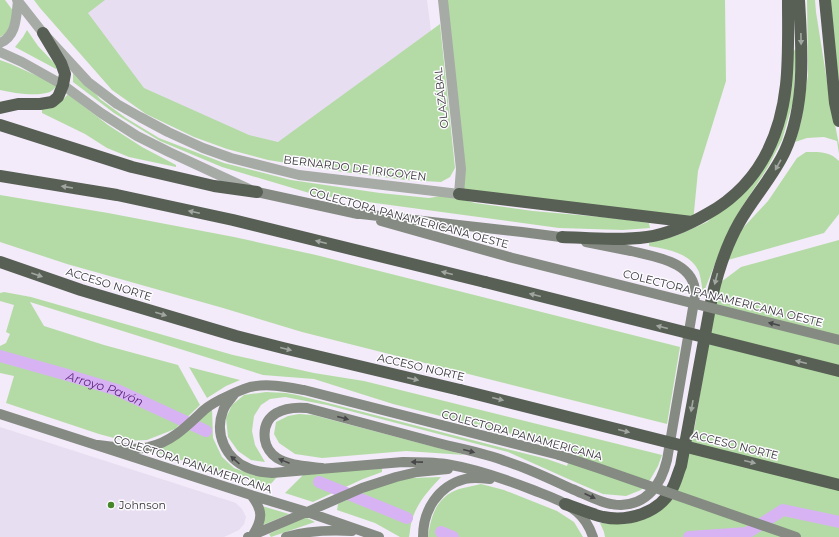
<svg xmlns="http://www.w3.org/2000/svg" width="839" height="537" viewBox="0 0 839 537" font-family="Montserrat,sans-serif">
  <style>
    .built { fill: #e8def2 }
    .grass { fill: #b4dba5 }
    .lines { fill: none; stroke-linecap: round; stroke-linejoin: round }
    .canal { stroke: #d8b3f4; stroke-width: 12 }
    .minor { stroke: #a7aba6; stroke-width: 10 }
    .tertiary { stroke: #a7aba6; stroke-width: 10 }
    .secondary { stroke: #858b83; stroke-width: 10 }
    .motorway { stroke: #586055; stroke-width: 12 }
    .secondary-bridge { stroke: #858b83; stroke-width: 10 }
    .motorway-bridge { stroke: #586055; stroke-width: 12 }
    .oneway { fill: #a2a6a1 }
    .oneway2 { fill: #474649 }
    .poi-dot { fill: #478729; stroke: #fcfbfe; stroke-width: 1.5 }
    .labels { text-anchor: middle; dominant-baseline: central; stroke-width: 3; stroke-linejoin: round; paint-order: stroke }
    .street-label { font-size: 11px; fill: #38353a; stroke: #fcfbfe }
    .poi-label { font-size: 11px; fill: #38353a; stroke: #fcfbfe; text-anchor: start }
    .water-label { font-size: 12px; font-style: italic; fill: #5d237f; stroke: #fcfbfe }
  </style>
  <rect width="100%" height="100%" fill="#f3ebf9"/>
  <path class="built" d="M 70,0 L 427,0 L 446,146 L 254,144 L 135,90 Z
    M 0,427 L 236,503 L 242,509 L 246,517 L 244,524 L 239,530 L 224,537 L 0,537 Z"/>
  <path class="grass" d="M 0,0 L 5,0 L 14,12 L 7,33 L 0,37 Z
    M 34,0 L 105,0 L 88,13 L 144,88 L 249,135 L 278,142 L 440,24 L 455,168 L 450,177 L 441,182 L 406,180 L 344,172 L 268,160 L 227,149 L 194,137 L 146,114 L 112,90 L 40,8 Z
    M 443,0 L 725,0 L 726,81 L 698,171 L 693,222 L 459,194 Z
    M 807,0 L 815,0 L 816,12 L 829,94 L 839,145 L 839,154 L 837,141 L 824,137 L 807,138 L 795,142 L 801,122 L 808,75 Z
    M 825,0 L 839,0 L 839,121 Z
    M 27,30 L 38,46 L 57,66 L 56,69 L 15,47 L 23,37 Z
    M 797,47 L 796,63 L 793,102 L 782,140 L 768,167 L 738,213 L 726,236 L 703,294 C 702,287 701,279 699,272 C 691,253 667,249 649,246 L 649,243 L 678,235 L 707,222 L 742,193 L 761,170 L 793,52 Z
    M 0,60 L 11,64 L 57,85 C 55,88 53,90 50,92 C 36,97 14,93 0,90 Z
    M 73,71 L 77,73 L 100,99 L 126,118 L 159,138 L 224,163 L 291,180 L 380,193 L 429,198 L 446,195 L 475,203 L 533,211 L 613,218 L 649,223 L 650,228 L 623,230 L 559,228 L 316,195 L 222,167 L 160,141 L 114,113 L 73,82 Z
    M 68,94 L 108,125 L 142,147 L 176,165 L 176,167 L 129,157 L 107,148 L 85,134 L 42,113 L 42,108 L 61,102 Z
    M 806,152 C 820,152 829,151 839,161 L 839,214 L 824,233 L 728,260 L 741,230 L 768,201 L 797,158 Z
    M 0,195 L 108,213 L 234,237 L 316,255 L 680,347 L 667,424 L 302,332 L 223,308 L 67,264 L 0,242 Z
    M 839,240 L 839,537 L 605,537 L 604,532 L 600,523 L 611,524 L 629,522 L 652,514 L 669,503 L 682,479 L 695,425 L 717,289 L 721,282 L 741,267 Z
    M 4,292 L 31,297 L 233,355 L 314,373 L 364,381 L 662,455 L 658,466 L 650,480 L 641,490 L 626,496 L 603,494 L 566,478 L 508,452 L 327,405 L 285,397 L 270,399 L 261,405 L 254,416 L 252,431 L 255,445 L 265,462 L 251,460 L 238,451 L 228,437 L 226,418 L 232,405 L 244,395 L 266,392 L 286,393 L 297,395 L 511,450 L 547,459 L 567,466 L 572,449 L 393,404 L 314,379 L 263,375 L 30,302 L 44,326 L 104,345 L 178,365 L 200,405 L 175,429 L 147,440 L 125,441 L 99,434 L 6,403 L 14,376 L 0,373 L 0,346 L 6,343 L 10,334 L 6,332 L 14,305 L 0,301 L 0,293 Z
    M 189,367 L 240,380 L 226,386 L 207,398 Z
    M 212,408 L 213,438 L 222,457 L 234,468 L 253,475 L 277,477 L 268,487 L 155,452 L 153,449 Z
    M 299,414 L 313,415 L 465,455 L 406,451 L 322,458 L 295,454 L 279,443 L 274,434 L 276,422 L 288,416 Z
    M 382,467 L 382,472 L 363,479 L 313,502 L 285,493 L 303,475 Z
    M 441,477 C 428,491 415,505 411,524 C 410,528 410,533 409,537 L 400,537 L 375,523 L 337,510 L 338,504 L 378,486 L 410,478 Z
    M 481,484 L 504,490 L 557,511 L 574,522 L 583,537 L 428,537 C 431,516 436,497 459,489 C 466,487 474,486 481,484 Z
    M 262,506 L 289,514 L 263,525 L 265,516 Z
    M 305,517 L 315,522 L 271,537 L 269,534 Z"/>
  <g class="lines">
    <g class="canal">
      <path id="s1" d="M 0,356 L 64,374 L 117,390 L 206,431"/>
      <path d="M 319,482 L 407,518"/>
      <path d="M 441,532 L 453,537"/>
      <path d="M 689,537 L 747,533 L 783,510 L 839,522"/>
    </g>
    <path class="minor" d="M 443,0 L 461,169 L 459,194"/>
    <path class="tertiary" d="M 17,0 L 43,33 L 88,82 L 117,104 L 140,117 L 168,132 L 203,148 L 231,158 L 299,175 L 459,194
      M 0,43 C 17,36 16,16 18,1
      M 0,52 L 22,62 L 63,85 L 101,113 L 137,136 L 169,152 L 249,189"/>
    <path class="secondary" d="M 257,192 L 358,214
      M 352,213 L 522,232 L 568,238
      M 381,221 L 509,257
      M 235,393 C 231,399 225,404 223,411 C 214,434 226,459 248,468 C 256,472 264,472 272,473 L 403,462 C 417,462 432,462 446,464 C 476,469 505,479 533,490 C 548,496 564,501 577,512 C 584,518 590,528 593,537
      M 0,414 L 251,495 L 307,512 L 379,537
      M 98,445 C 115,447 133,451 149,447 C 172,442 188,425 204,410 C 212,403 221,399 230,395 C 237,392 243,389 250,387 C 268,383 287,387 304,390 L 559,455
      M 322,468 C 308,466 290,466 277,458 C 271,454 266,447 265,440 C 261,413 285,406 307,408 C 351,420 394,431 438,443 C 461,449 484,453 505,461 C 528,468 550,479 572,489 C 587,495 604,505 621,505 C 647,504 661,485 667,460 L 695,296 C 697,262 656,257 631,251 C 616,248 601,245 586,242
      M 251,495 C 263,510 263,519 253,535
      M 248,537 L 307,512 L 362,488 L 396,477 L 417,472 L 448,469
      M 286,537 C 307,530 330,530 352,531
      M 423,537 C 423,510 438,486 465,479 C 473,477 482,478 490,479"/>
    <path class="motorway" d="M 825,0 L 835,103 L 839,121
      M 0,108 L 18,104 L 40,104 L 52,102 L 58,97 L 63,85 L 65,74 L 61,63 L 43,33
      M 0,125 L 132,167 L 214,186 L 257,192
      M 0,176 L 117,195 L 233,220 L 485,282
      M 459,194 L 692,222
      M 562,237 C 590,238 619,241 647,237 C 669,234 688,225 707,214 C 756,187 780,140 786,85 C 789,57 788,28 788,0
      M 0,262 L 81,290 L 236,336 L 283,348 L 460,390
      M 565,504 C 577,508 590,514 603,517 C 629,522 659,513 672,489 C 676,482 678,473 681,466 L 712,297 C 718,271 726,246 739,223 C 753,198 773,177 785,151 C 806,105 802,49 799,0"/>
    <path class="secondary-bridge" d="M 509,257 L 839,340
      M 559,455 L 598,468 L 796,537"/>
    <path class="motorway-bridge" d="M 485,282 L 839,371
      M 460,390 L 839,485"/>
  </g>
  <defs><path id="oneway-solid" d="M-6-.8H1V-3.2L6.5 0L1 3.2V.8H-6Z"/></defs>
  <g class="oneway">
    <use href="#oneway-solid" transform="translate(801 39) rotate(89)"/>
    <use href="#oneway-solid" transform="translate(778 165) rotate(119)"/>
    <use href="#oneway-solid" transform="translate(67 187) rotate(-171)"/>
    <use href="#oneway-solid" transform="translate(194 212) rotate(-168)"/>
    <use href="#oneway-solid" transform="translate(321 242) rotate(-166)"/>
    <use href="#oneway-solid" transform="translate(447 273) rotate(-166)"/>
    <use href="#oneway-solid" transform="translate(37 275) rotate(19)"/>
    <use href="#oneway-solid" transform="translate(716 279) rotate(104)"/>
    <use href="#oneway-solid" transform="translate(535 295) rotate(-166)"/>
    <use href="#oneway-solid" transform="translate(161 314) rotate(17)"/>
    <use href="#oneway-solid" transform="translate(662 327) rotate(-166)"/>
    <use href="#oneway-solid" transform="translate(286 349) rotate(14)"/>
    <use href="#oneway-solid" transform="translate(801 362) rotate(-166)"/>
    <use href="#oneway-solid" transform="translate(413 379) rotate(13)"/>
    <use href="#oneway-solid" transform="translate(498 399) rotate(14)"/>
    <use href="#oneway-solid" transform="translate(692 406) rotate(100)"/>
    <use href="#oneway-solid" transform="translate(624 431) rotate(14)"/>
    <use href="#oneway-solid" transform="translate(750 462) rotate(14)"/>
  </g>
  <g class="oneway2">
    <use href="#oneway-solid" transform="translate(774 324) rotate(-166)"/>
    <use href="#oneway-solid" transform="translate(343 418) rotate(15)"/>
    <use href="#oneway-solid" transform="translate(469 451) rotate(15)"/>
    <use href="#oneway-solid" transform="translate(235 460) rotate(-138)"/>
    <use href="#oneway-solid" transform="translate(284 461) rotate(-158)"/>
    <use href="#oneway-solid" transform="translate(417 462) rotate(-179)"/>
    <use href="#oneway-solid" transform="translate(590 496) rotate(24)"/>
  </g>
  <circle class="poi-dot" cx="111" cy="505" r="4"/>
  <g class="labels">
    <g class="street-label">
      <text transform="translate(441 98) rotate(-96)">OLAZÁBAL</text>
      <text transform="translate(355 168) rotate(7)">BERNARDO DE IRIGOYEN</text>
      <text transform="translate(409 218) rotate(15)">COLECTORA PANAMERICANA OESTE</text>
      <text transform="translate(109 284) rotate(17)">ACCESO NORTE</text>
      <text transform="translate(723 298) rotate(14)">COLECTORA PANAMERICANA OESTE</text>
      <text transform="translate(421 367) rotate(13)">ACCESO NORTE</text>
      <text transform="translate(522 435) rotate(15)">COLECTORA PANAMERICANA</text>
      <text transform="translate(735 445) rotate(14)">ACCESO NORTE</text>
      <text transform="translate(193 464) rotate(18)">COLECTORA PANAMERICANA</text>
    </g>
    <g class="poi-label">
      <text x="119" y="505">Johnson</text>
    </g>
    <g class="water-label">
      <text stroke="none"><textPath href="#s1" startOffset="110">Arroyo Pavón</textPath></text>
    </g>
  </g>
</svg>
